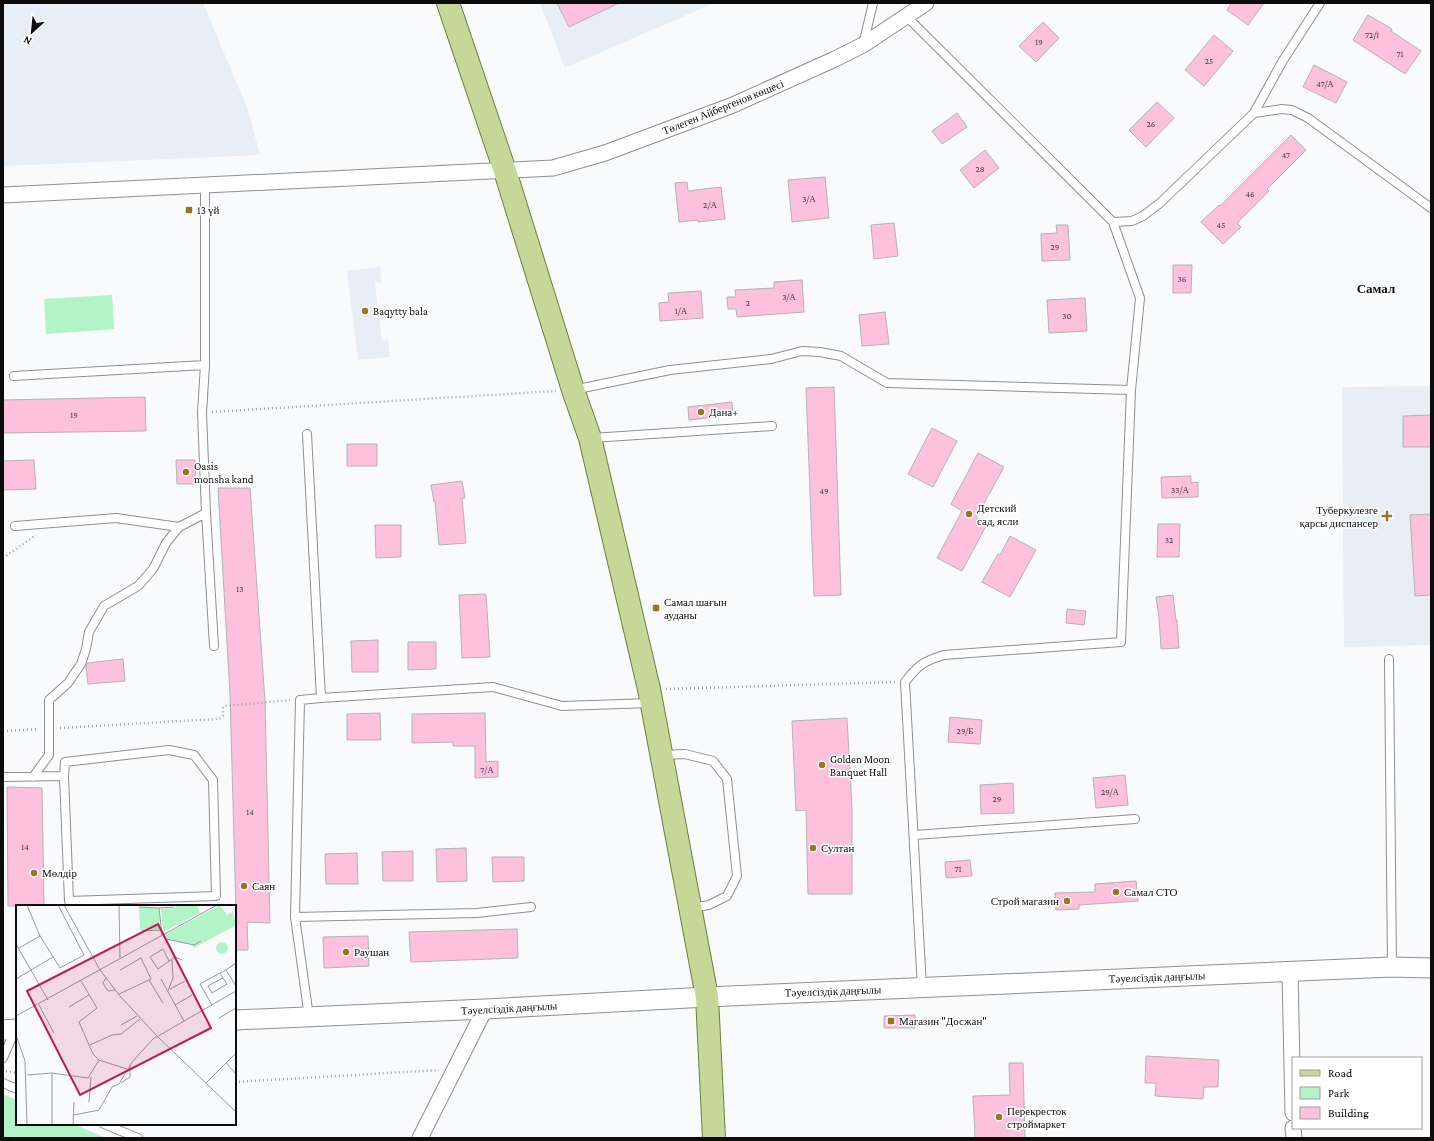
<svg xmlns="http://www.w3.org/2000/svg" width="1434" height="1141" viewBox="0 0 1434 1141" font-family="'Crimson Pro',serif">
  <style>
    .built { fill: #e8eef5 }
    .green { fill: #b2f3c8 }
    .building { fill: #fdc1de; stroke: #b4b3b3 }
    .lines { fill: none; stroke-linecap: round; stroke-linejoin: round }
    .service-casing { stroke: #8e8f90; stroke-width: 10 }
    .minor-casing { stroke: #8e8f90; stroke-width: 17 }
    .tertiary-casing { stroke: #8e8f90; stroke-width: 21 }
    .primary-casing { stroke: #6b8039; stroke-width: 24 }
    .path { stroke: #a1a2a3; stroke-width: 2.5; stroke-dasharray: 1 3; stroke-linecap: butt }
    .service { stroke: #fff; stroke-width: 8 }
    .minor { stroke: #fff; stroke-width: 15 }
    .tertiary { stroke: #fff; stroke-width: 19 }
    .primary { stroke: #c5d897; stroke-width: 22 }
    .poi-dot { fill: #9a741f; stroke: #fff; stroke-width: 1.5 }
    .labels { text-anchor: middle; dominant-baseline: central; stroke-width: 3; stroke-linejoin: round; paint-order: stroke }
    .number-label { font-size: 9px; fill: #483941 }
    .street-label { font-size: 11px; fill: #0c0c0d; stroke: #fff }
    .poi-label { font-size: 11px; fill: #0c0c0d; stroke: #fff; text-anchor: start }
    .quarter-label { font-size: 13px; font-weight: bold; fill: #0c0c0d; stroke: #fff }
    .inset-road { fill: none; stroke: #9a9b9c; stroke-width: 1 }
    .view { fill: #c2185b; fill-opacity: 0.15; stroke: #c2185b; stroke-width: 2 }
    .inset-edge { fill: none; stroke: #0c0c0d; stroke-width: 2 }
  </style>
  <rect width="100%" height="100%" fill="#f9fafb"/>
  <path class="built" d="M 3,3 L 203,3 L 248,110 L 260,155 L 3,166 Z
    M 540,3 L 714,3 L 565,68 Z
    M 380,267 L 382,282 L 375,283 L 382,340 L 388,339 L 390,357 L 358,360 L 347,271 Z
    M 1431,386 L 1431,645 L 1344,647 L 1342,387 Z"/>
  <path class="green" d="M 112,295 L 114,329 L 46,334 L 44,299 Z
    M 3,1094 L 17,1100 L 17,1124 L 73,1124 L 106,1138 L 3,1138 Z"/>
  <path class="building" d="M 557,3 L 619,3 L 569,27 Z
    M 1231,3 L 1264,3 L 1248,25 L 1227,10 Z
    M 1368,15 L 1392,29 L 1391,31 L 1421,51 L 1405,74 L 1353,40 Z
    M 1043,22 L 1059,38 L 1036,62 L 1019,46 Z
    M 1214,35 L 1233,51 L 1204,86 L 1185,70 Z
    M 1314,65 L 1347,82 L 1336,103 L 1303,87 Z
    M 1157,102 L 1174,118 L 1146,147 L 1129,130 Z
    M 957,113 L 967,127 L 942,144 L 932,131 Z
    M 1291,135 L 1306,150 L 1267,189 L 1269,191 L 1237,223 L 1241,227 L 1223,244 L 1201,222 L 1219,205 L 1220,206 Z
    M 985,150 L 999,168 L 974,188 L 960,170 Z
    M 825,177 L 829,218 L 792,222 L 788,180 Z
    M 687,182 L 688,191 L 721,187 L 725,219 L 698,222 L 698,220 L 679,222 L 675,183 Z
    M 894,223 L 898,256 L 874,259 L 871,225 Z
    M 1056,225 L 1068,225 L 1070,260 L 1042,261 L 1041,234 L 1057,233 Z
    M 1173,265 L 1192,265 L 1191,293 L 1173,293 Z
    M 802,280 L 804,312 L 737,317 L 736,309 L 728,309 L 727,297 L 736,297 L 735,290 L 774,288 L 774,282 Z
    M 701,291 L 703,318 L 660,321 L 659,303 L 669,302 L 668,293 Z
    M 1085,298 L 1087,331 L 1049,333 L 1047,300 Z
    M 885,312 L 889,344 L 862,346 L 859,315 Z
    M 834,387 L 841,595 L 814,596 L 806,388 Z
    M 145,397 L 146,431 L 3,433 L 3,400 Z
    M 732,402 L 733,415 L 689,420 L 688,407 Z
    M 1431,415 L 1431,447 L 1403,447 L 1403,416 Z
    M 932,428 L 957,441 L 933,487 L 908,474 Z
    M 347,444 L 377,444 L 377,466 L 347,466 Z
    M 978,453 L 1004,467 L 976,518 L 987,524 L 962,571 L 937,558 L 962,511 L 951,504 Z
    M 34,460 L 36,489 L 3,490 L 3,461 Z
    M 176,460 L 195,460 L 196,484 L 177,484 Z
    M 1191,476 L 1191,483 L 1198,482 L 1198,497 L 1162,498 L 1161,477 Z
    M 462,481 L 465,498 L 462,498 L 466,543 L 439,545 L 435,502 L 434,502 L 431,485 Z
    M 218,488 L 250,488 L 265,701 L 270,923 L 247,922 L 248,950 L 235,950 L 236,912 L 230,694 Z
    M 1431,514 L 1431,595 L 1415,596 L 1410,515 Z
    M 1158,524 L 1180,524 L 1179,557 L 1157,557 Z
    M 375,525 L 401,525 L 401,557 L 376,558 Z
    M 1010,536 L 1036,550 L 1010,597 L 982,582 L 998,554 L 1000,555 Z
    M 486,594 L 490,657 L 462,658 L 459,595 Z
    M 1173,595 L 1176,620 L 1177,620 L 1179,648 L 1161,649 L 1159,617 L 1156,597 Z
    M 1067,609 L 1086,611 L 1084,625 L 1066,623 Z
    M 378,640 L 378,672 L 352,672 L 351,641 Z
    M 408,642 L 436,642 L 436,669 L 408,670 Z
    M 123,659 L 125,681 L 88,684 L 86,666 L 87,663 Z
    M 380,713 L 381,740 L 347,740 L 347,714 Z
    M 485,713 L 486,762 L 498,761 L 498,777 L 475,778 L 475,746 L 453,746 L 453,742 L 412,743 L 412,714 Z
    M 950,717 L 982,720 L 980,744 L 948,742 Z
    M 847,718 L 852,808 L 852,894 L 808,894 L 806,810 L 796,811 L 792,721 Z
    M 1125,775 L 1128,805 L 1096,808 L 1093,778 Z
    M 1013,783 L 1014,813 L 981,814 L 980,785 Z
    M 7,787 L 42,788 L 44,906 L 8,906 Z
    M 466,848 L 467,881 L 437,882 L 436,849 Z
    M 413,851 L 413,881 L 383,881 L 382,852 Z
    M 357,853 L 358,884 L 326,884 L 325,854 Z
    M 492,857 L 524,857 L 524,881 L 493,882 Z
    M 970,860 L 972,876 L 946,878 L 945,862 Z
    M 1136,881 L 1138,901 L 1079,905 L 1079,909 L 1056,910 L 1055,893 L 1095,892 L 1095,884 Z
    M 517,929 L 518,958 L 411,962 L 409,932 Z
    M 368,936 L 369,966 L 324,968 L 323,937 Z
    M 915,1015 L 915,1028 L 884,1028 L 884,1016 Z
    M 1146,1056 L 1219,1060 L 1218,1087 L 1204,1087 L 1203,1099 L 1155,1096 L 1156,1083 L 1145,1083 Z
    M 1009,1063 L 1023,1063 L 1025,1138 L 975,1138 L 973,1096 L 1010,1095 Z"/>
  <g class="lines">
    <defs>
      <path id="service" d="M 906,16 L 1113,222 L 1140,298 L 1131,390 L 1121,642 L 944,655 C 924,661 918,665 905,682 L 922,988
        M 863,45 L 873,3
        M 1254,113 L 1282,62 L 1320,3
        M 205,184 L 205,365 L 202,413 L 206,513 L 214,646
        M 1113,222 L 1132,221 L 1143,216 L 1160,203 L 1254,113 L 1282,109 L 1292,110 L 1308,118 L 1431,208
        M 14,376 L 205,365
        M 573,390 L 670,370 L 771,359 L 802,351 L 820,352 L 841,356 L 887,383 L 1131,390
        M 307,434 L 321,698 L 493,687 L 562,706 L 651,703
        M 592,438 L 772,426
        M 15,526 L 116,518 L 179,527
        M 1389,659 L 1392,967
        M 321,698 L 300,700 L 295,917 L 477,913 L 531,907
        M 169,750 L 194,755 L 213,780 L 216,896 L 69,901 L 64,776 L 65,762 Z
        M 663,755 L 685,754 L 713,761 L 727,779 L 737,876 L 727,896 L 709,905 L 691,908
        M 3,777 L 64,776
        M 33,777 L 49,755 L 49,700 L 68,683 L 81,664 L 86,649 L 89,632 L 104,606 L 138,586 L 153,569 L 166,543 L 179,527 L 206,513
        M 915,835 L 1135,819
        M 295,917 L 309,1017
        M 3,1058 L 15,1030
        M 3,1083 L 17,1089
        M 104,1124 L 138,1138"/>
      <path id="minor" d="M 3,195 L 553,168 L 605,153 L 733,105 L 835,59 L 863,45 L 926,3
        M 1290,972 L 1293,1113
        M 1293,1128 L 1294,1138
        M 420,1138 L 485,1009"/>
      <path id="tertiary" d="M 235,1020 L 485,1009 L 707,997 L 1392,967 L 1431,968
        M 3,1030 L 17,1029"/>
      <path id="primary" d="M 448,3 L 505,171 L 573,390 L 590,438 L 649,689 L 707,997 L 714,1138"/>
    </defs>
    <use href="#service" class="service-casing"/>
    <use href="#minor" class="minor-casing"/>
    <use href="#tertiary" class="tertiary-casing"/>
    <use href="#primary" class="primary-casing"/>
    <path class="path" d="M 212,412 L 556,391
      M 3,558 L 36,535
      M 666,689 L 895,682
      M 60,728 L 217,719 L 221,718 L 223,716 L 223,707 L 226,706 L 290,700
      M 3,731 L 39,729
      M 6,1071 L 17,1073
      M 235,1082 L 439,1070"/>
    <use href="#service" class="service"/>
    <use href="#minor" class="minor"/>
    <use href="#tertiary" class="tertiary"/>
    <use href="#primary" class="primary"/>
  </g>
  <g class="poi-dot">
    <rect x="185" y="206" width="8" height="8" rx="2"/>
    <circle cx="365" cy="311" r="4"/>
    <circle cx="701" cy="412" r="4"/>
    <circle cx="186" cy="472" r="4"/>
    <circle cx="969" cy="514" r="4"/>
    <path d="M1385 510h4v4h4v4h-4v4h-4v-4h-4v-4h4z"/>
    <rect x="652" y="604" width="8" height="8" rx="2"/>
    <circle cx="822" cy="765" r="4"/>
    <circle cx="813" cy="848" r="4"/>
    <circle cx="34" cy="873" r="4"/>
    <circle cx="244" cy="886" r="4"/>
    <circle cx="1116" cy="892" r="4"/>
    <circle cx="1067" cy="901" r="4"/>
    <circle cx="346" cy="952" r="4"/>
    <rect x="887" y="1017" width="8" height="8" rx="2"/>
    <circle cx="999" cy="1117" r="4"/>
  </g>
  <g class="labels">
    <g class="number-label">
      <text x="1372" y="35">72/1</text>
      <text x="1039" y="42">19</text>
      <text x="1400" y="54">71</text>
      <text x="1209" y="61">25</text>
      <text x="1325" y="84">47/А</text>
      <text x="1151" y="124">26</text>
      <text x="1286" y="155">47</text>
      <text x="980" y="169">28</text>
      <text x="1250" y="194">46</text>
      <text x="809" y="199">3/А</text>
      <text x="710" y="205">2/А</text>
      <text x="1221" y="225">45</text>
      <text x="1055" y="247">29</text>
      <text x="1182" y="279">36</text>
      <text x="789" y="297">3/А</text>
      <text x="748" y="303">2</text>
      <text x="681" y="311">1/А</text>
      <text x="1067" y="316">30</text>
      <text x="74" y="415">19</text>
      <text x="1180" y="490">33/А</text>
      <text x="824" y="491">49</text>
      <text x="1169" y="540">32</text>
      <text x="240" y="589">13</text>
      <text x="965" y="731">29/Б</text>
      <text x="487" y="770">7/А</text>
      <text x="1110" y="792">29/А</text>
      <text x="997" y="799">29</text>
      <text x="250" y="812">14</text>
      <text x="25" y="847">14</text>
      <text x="958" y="869">71</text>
    </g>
    <g class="street-label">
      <text transform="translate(723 107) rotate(-22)">Төлеген Айбергенов көшесі</text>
      <text transform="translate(1157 977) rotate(-2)">Тәуелсіздік даңғылы</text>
      <text transform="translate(833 991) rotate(-2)">Тәуелсіздік даңғылы</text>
      <text transform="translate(509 1008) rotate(-3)">Тәуелсіздік даңғылы</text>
    </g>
    <g class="poi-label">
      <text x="197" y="210">13 үй</text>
      <text x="373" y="311">Baqytty bala</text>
      <text x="709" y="412">Дана+</text>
      <text x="194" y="466">Oasis<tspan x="194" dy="13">monsha kand</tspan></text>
      <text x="977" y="508">Детский<tspan x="977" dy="13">сад, ясли</tspan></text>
      <text x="1378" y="510" text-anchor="end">Туберкулезге<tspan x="1378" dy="13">қарсы диспансер</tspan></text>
      <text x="664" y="602">Самал шағын<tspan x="664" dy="13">ауданы</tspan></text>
      <text x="830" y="759">Golden Moon<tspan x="830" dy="13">Banquet Hall</tspan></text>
      <text x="821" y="848">Султан</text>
      <text x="42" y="873">Мөлдір</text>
      <text x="252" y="886">Саян</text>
      <text x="1124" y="892">Самал СТО</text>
      <text x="1059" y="901" text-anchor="end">Строй магазин</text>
      <text x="354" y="952">Раушан</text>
      <text x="899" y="1021">Магазин "Досжан"</text>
      <text x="1007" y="1111">Перекресток<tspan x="1007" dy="13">строймаркет</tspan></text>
    </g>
    <g class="quarter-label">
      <text x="1376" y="288">Самал</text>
    </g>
  </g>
  <g transform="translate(16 905)">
    <rect width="220" height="220" fill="#f9fafb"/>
    <path d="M 181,0 L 184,8 L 147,27 L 145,4 L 159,3 L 159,1 ZM 204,0 L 211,10 L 217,7 L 220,20 L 178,43 L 176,40 L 150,34 L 148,30 ZM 123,3 L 143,3 L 144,24 L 124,25 ZM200 43a6 6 0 1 1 12 0a6 6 0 1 1-12 0Z" fill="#b2f3c8"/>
    <path class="inset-road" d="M 11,0 L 24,31 L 44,63 L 68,50 L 42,0M 48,0 L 84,65 L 104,91 L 141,131 L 220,207M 103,0 L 104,53M 123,2 L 143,3M 126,26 L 145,25M 146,30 L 143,3 L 158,2M 147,30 L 159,52 L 166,55M 150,34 L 178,40 L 185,36M 0,39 L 32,95M 3,43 L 24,31M 153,56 L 147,44 L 134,52 L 142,64 L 159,52M 104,65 L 125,53 L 135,74 L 133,75M 210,65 L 220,58M 90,73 L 87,78 L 92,86 L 99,85M 207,73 L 211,79 L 196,88 L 192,81 ZM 207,73 L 204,68 L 210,65 L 220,81M 0,74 L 37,52M 145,74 L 168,116M 65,76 L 81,103 L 63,117 L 77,149 L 83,155 L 111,164M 154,84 L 169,76M 152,86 L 157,73 L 156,55M 103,89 L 133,75 L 147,98M 23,100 L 38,128M 159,100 L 176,90M 196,100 L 184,79 L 204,68M 53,102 L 73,90M 0,111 L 201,0M 203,113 L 220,103M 105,120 L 121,111M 0,130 L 9,156 L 11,220M 74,140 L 96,130 L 105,129 L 124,114M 210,158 L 220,169M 36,168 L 72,173 L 83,155M 11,170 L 36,168 L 36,220M 105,178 L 114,172 L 114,160M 190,178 L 220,148M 73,197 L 75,172M 58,210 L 83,205 L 96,182 L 103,179 L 116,157 L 137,134 L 220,86M 57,220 L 58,197"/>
    <path class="view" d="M 142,19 L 195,123 L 64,190 L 11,86 Z"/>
    <rect width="220" height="220" class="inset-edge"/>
  </g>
  <rect width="1434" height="1141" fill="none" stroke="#0c0c0d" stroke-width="8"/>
  <rect x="1292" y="1057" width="130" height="72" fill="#ffffff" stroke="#9e9e9e"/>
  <rect x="1300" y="1070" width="20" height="6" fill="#c5d897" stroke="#9e9e9e"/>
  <text x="1328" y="1077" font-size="12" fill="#0c0c0d">Road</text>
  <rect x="1300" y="1087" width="20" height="12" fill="#b2f3c8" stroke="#9e9e9e"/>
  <text x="1328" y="1097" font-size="12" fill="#0c0c0d">Park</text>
  <rect x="1300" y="1107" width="20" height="12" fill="#fdc1de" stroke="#9e9e9e"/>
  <text x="1328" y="1117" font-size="12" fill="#0c0c0d">Building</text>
  <g transform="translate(32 32) rotate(207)" stroke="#ffffff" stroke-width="3" paint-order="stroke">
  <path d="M0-3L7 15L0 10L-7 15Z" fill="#0c0c0d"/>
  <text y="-6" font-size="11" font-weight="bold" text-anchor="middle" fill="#0c0c0d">N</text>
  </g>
</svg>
